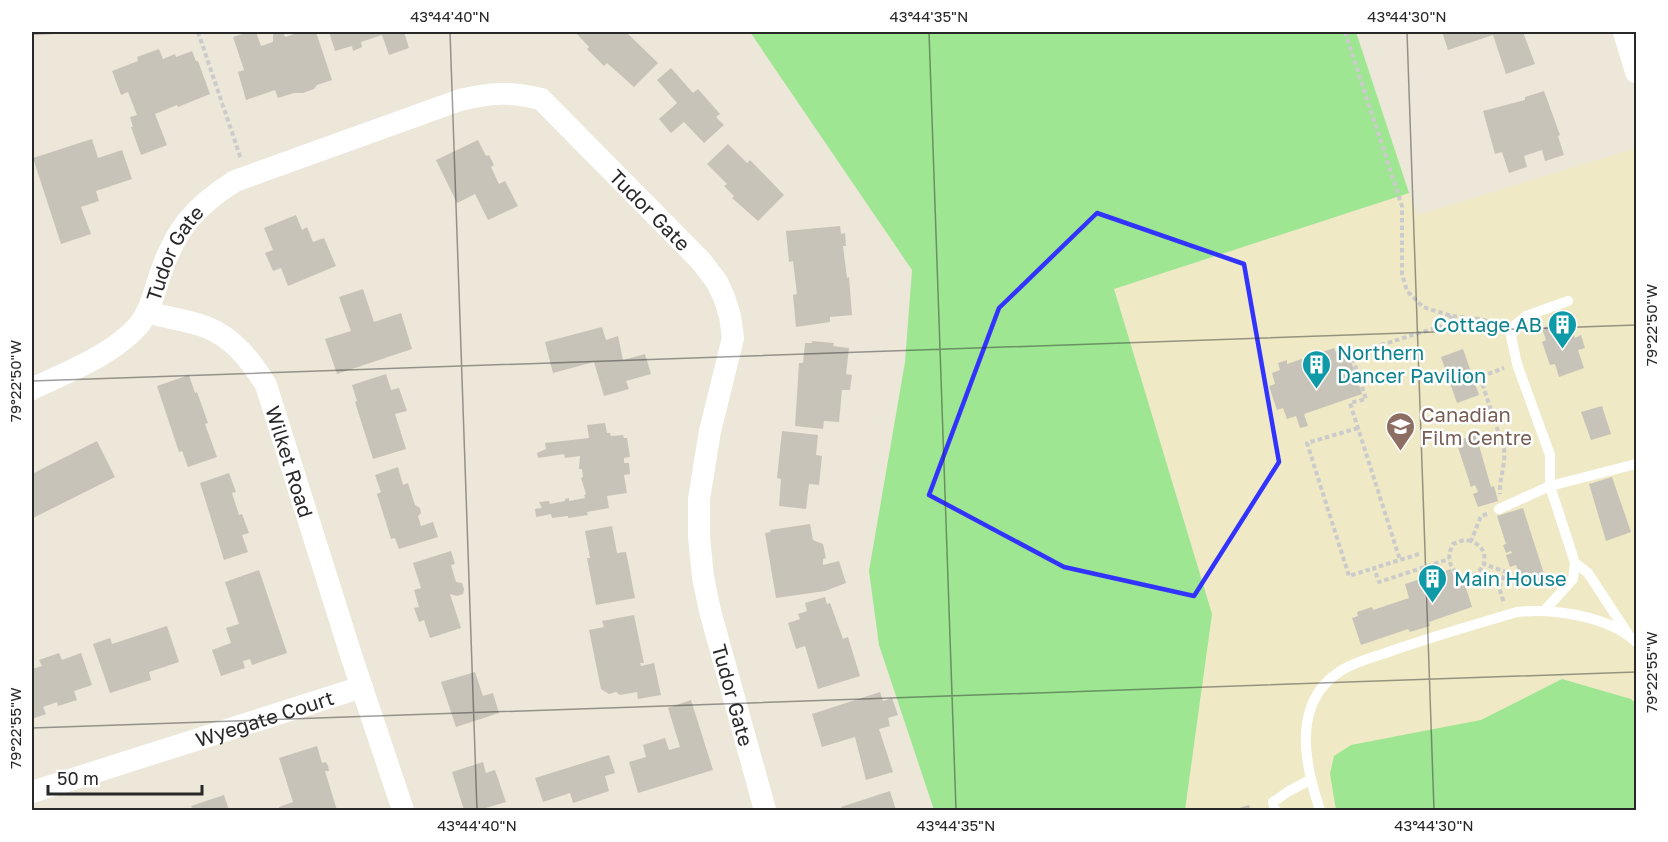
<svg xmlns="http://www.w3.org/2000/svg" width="1668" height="842" viewBox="0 0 1668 842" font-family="'Golos Text',sans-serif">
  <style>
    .education { fill: #efe9c6 }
    .green { fill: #9ee691 }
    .building { fill: #c7c3b8 }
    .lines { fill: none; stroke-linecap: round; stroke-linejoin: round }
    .path { stroke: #cbcbcb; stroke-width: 4; stroke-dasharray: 4.5 3; stroke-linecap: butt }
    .service { stroke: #fff; stroke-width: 10 }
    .minor { stroke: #fff; stroke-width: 22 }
    .marked { fill: none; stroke: #3233ff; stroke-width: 4.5; stroke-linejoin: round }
    .ticks { fill: none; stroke: #282828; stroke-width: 1.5; stroke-opacity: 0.45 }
    .labels { text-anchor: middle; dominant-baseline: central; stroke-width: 5; stroke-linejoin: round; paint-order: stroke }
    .street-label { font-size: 20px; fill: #282828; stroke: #fff }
    .culture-label { font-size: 20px; fill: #0d838f; stroke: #fff; text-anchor: start }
    .education-label { font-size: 20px; fill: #785e54; stroke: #fff; text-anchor: start }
    .neatline { fill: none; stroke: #282828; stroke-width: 2 }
    .ticks-label { font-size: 15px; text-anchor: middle; fill: #282828 }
  </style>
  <rect width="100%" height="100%" fill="#ece7d8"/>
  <path class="education" d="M 1636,148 L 1636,810 L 1185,810 L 1212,614 L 1114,289 L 1409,193 L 1417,215 Z"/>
  <path class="green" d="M 750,32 L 1356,32 L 1409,193 L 1114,289 L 1212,614 L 1185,810 L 934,810 L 879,645 L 869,571 L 905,362 L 912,270 Z
    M 1562,679 L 1631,699 L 1636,704 L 1636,810 L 1336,810 L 1330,774 L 1334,756 L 1351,745 L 1481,720 Z"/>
  <path class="building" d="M 248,32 L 256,32 L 261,46 L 273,42 L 273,34 L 275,32 L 283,32 L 285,37 L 300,32 L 316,32 L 332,80 L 317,85 L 314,89 L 303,93 L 294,93 L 278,98 L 275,90 L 246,100 L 238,72 L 244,70 L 233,37 Z
    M 329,32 L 404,32 L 409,48 L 389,55 L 382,35 L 361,42 L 362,47 L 353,51 L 352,46 L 335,51 Z
    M 580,32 L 626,32 L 658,63 L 634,87 L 607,63 L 604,66 L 587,49 L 589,47 L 577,34 Z
    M 1442,32 L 1523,32 L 1535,64 L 1506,74 L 1493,35 L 1448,50 Z
    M 159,49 L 163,59 L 175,54 L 176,57 L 192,51 L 196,61 L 198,61 L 210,94 L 178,107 L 177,105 L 155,114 L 167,145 L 141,155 L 131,127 L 133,127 L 130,117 L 137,115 L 128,92 L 121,95 L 112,71 L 138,61 L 137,57 Z
    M 671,68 L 693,93 L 698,89 L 720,114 L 716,117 L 724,125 L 704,143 L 684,122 L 671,133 L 659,119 L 677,103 L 657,80 Z
    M 1544,91 L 1560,135 L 1558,136 L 1564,155 L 1545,161 L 1542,150 L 1524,156 L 1527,167 L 1509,173 L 1502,152 L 1495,154 L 1483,111 L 1525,100 L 1525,97 Z
    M 92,139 L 98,158 L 122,150 L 132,179 L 96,191 L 99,201 L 81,207 L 91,234 L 61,244 L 33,158 Z
    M 478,140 L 486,156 L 489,155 L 494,165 L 491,167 L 499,184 L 505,181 L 518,206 L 488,220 L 475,194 L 457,203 L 436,160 Z
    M 728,144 L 747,163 L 750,160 L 784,195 L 758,221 L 732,198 L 734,196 L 724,186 L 727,184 L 707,164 Z
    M 296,215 L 302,230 L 307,227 L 313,242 L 324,238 L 336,266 L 288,286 L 281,268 L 273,271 L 265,253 L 273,250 L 264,228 Z
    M 840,226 L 841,234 L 845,233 L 846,246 L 843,246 L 847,278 L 849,277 L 852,315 L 830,317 L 830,322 L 796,327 L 793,295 L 797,294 L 793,261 L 789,262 L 786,231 Z
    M 363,289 L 374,322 L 401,313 L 412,349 L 337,374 L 325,339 L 351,331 L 339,297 Z
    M 1568,319 L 1575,338 L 1581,335 L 1585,348 L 1578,350 L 1584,368 L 1559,377 L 1555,364 L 1550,365 L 1542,342 L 1546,340 L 1542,328 Z
    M 602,327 L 606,340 L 618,336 L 623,360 L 645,354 L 651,374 L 626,381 L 629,389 L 604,396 L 594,362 L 553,373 L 545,342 Z
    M 812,341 L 834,343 L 833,346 L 849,348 L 846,374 L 852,375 L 850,390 L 842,390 L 839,422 L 824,421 L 823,429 L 795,426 L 799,363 L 803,363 L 805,343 L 812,343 Z
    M 1334,348 L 1336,352 L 1347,349 L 1362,394 L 1304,414 L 1308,426 L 1300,428 L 1296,416 L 1287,419 L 1283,408 L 1277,410 L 1269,386 L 1275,384 L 1272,373 L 1280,370 L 1278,363 L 1287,360 L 1287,364 Z
    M 1463,349 L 1479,395 L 1457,403 L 1441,357 Z
    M 386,374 L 391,390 L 399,388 L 407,411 L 395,414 L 406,449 L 373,459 L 355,402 L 357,401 L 352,385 Z
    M 189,375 L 195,393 L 197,392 L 208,423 L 205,424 L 217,457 L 188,467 L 182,451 L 179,452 L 157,386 Z
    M 1602,406 L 1611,434 L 1591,440 L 1581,412 Z
    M 605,423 L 607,433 L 610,433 L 611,436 L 623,435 L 624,438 L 627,438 L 630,457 L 624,458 L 624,463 L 629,463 L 630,474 L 624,475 L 627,493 L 607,496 L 609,508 L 587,512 L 588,515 L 568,518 L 568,516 L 552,518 L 551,514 L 536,517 L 535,509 L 542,508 L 539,502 L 549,501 L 550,504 L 565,501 L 565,499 L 569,498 L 569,501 L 585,498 L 584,495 L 586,494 L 581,478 L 583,477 L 582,469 L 579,469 L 580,456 L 565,458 L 564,454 L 538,458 L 537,453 L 546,449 L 545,443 L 589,438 L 587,425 Z
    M 782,431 L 818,435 L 816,455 L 822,456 L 819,485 L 809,484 L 806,509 L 779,506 L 781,479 L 777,478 Z
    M 1476,435 L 1491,487 L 1494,486 L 1498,501 L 1478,507 L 1473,494 L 1478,492 L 1475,485 L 1471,487 L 1456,441 Z
    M 97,441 L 115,477 L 33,518 L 32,474 Z
    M 398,467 L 403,485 L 408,483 L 415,505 L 420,508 L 421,513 L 418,516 L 421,526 L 433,522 L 438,537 L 399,549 L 395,538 L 391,539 L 377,494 L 381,492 L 375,475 Z
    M 229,473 L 236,492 L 232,493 L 239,515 L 242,514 L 249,533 L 242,535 L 248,552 L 224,560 L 200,483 Z
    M 1612,477 L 1631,532 L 1606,541 L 1589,484 Z
    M 1523,508 L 1546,580 L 1523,587 L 1516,565 L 1510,567 L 1506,555 L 1512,553 L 1511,551 L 1506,553 L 1503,545 L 1506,544 L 1497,516 Z
    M 810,524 L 813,540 L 823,544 L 826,558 L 823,559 L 823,565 L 839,561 L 846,583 L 825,591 L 776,598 L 765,533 L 771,532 L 770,530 Z
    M 612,526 L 617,553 L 626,552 L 635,598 L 596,605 L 587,558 L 590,558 L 585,531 Z
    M 451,551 L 455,564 L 451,565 L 456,582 L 462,583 L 464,589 L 463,594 L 457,596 L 450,594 L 461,628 L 430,638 L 424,620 L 419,622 L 414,608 L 419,607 L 414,590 L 421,588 L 413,563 Z
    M 1451,569 L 1455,581 L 1463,578 L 1472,607 L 1429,622 L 1430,626 L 1410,632 L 1408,629 L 1361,645 L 1352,618 L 1358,616 L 1357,612 L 1372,607 L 1373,610 L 1409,598 L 1405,584 Z
    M 259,570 L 287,653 L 252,665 L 250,659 L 243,661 L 245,668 L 221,676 L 212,650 L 231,643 L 226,628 L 239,624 L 225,582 Z
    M 825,597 L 827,604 L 830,603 L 843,639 L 848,637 L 860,676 L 818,689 L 805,646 L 796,649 L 788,623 L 800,619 L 798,614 L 807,611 L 805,603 Z
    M 634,615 L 644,663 L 640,663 L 641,666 L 654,663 L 661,695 L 638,699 L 637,692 L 620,695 L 616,692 L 609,694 L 601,689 L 589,630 L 604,627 L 602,621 Z
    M 167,626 L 179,662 L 149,672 L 151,680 L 110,693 L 93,644 L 110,638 L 112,644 Z
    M 59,653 L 62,660 L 81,653 L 92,685 L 74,691 L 77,700 L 58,706 L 57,702 L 43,707 L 46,714 L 32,719 L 32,669 L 42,666 L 39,660 Z
    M 475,672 L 483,696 L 493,693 L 499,713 L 456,727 L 441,682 Z
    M 880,692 L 883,701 L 892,698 L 898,715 L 888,718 L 890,726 L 879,729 L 893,772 L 866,780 L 855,737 L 822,747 L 812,714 Z
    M 691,700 L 713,770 L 638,793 L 629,762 L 646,757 L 643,745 L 665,738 L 669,750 L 680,747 L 668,708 Z
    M 317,746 L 322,763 L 326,762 L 328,766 L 329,771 L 325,771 L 337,810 L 280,810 L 279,807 L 293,802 L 279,758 Z
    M 609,755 L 615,773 L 605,776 L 609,791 L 573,803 L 570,793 L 543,802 L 535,778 Z
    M 483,762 L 486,773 L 495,770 L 506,802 L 479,810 L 464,810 L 452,772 Z
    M 890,791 L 896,810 L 842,810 L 841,807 Z
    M 224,795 L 229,810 L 193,810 L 191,806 Z
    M 1249,805 L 1251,810 L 1232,810 Z"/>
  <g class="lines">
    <path class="path" d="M 198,32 L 241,159
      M 1345,32 L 1402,206 L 1402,274 L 1407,291 L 1423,307 L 1452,316 L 1480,319 L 1500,325
      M 1348,344 L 1366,399 L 1350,403 L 1400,560
      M 1352,354 L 1442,326 L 1452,316
      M 1480,377 L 1504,449 C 1506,464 1499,479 1500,494
      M 1474,379 L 1504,368
      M 1358,428 L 1307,443 L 1349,576 L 1374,568
      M 1487,514 L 1481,516 L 1471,541 C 1482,546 1486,552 1484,564 L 1506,572 L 1499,587 L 1504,603
      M 1471,541 L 1464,540 L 1453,544 C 1446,557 1449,567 1460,576 C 1472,577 1478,575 1484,564
      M 1419,554 L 1374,568 L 1379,582 L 1449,559"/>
    <path class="service" d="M 1499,509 L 1550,486 L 1636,464
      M 1575,563 L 1588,573 L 1628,634
      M 1544,611 L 1573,579 L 1575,563 L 1550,486 L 1550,455 L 1517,364 L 1511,336 L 1515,325 L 1526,316 L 1568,301
      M 1275,810 L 1273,802 L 1289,791 L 1310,780
      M 1320,810 C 1305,766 1291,704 1339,672 C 1355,661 1376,657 1394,650 C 1435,636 1476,624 1517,612 C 1553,608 1609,616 1636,642"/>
    <g class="minor">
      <path d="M 1624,32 L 1636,72"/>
      <path id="s1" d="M 147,312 C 166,318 188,320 206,327 C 234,338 251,361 266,385 L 352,658 L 403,810"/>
      <path id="s2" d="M 32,389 C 67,372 111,356 138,326 C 150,312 154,293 160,275 C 175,230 194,207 235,181 L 460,100 C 490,93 510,91 541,99 L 701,261 L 717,282 L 724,297 L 730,316 L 733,338 L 710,431 L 699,499 L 699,537 L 703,577 L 710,611 L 765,810"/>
      <path id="s3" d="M 32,792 L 362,687"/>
    </g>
  </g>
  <path class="marked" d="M 1097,213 L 1244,264 L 1279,462 L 1194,596 L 1064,567 L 929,495 L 999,308 Z"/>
  <path class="ticks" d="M 450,32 L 477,810M 929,32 L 956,810M 1407,32 L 1434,810M 32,34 L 92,32M 32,381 L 1636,325M 32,728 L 1636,672"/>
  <defs>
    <symbol id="building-pin" viewBox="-11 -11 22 30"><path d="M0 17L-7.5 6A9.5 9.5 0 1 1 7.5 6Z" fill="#0f9aa8" stroke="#fff"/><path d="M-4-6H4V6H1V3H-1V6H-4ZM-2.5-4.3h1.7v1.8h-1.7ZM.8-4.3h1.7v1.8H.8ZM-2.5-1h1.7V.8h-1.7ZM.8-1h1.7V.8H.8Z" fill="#fff"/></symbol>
    <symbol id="university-pin" viewBox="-11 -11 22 30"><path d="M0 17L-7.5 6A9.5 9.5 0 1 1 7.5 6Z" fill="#8d6e63" stroke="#fff"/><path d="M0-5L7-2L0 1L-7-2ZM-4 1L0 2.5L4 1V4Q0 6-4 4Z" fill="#fff"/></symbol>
  </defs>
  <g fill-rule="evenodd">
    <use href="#building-pin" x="1546" y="308" width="33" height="45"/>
    <use href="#building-pin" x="1300" y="348" width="33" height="45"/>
    <use href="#university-pin" x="1384" y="410" width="33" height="45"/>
    <use href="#building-pin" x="1416" y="562" width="33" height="45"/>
  </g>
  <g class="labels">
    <g class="street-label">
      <text stroke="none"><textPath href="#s2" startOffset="780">Tudor Gate</textPath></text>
      <text stroke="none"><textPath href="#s2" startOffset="206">Tudor Gate</textPath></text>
      <text stroke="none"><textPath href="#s1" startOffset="226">Wilket Road</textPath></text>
      <text stroke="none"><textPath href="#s2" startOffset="1302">Tudor Gate</textPath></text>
      <text stroke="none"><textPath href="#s3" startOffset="244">Wyegate Court</textPath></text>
    </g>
    <g class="culture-label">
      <text x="1542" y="324" text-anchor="end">Cottage AB</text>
      <text x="1337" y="352">Northern<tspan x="1337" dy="23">Dancer Pavilion</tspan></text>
      <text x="1454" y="578">Main House</text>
    </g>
    <g class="education-label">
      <text x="1421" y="414">Canadian<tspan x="1421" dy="23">Film Centre</tspan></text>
    </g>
  </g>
  <rect width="1668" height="842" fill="none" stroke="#ffffff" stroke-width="66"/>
  <path d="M48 785v9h154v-9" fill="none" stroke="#282828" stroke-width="3"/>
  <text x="57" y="785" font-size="18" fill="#282828" stroke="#ffffff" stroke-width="4.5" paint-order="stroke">50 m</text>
  <rect x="33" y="33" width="1602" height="776" class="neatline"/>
  <g class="ticks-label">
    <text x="450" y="22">43°44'40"N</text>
    <text x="929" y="22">43°44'35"N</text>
    <text x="1407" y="22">43°44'30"N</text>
    <text transform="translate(1652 325) rotate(-90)" y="5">79°22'50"W</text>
    <text transform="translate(16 381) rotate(-90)" y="5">79°22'50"W</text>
    <text transform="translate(1652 672) rotate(-90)" y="5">79°22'55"W</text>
    <text transform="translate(16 728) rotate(-90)" y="5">79°22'55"W</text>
    <text x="477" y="831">43°44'40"N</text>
    <text x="956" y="831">43°44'35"N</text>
    <text x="1434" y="831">43°44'30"N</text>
  </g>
</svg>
